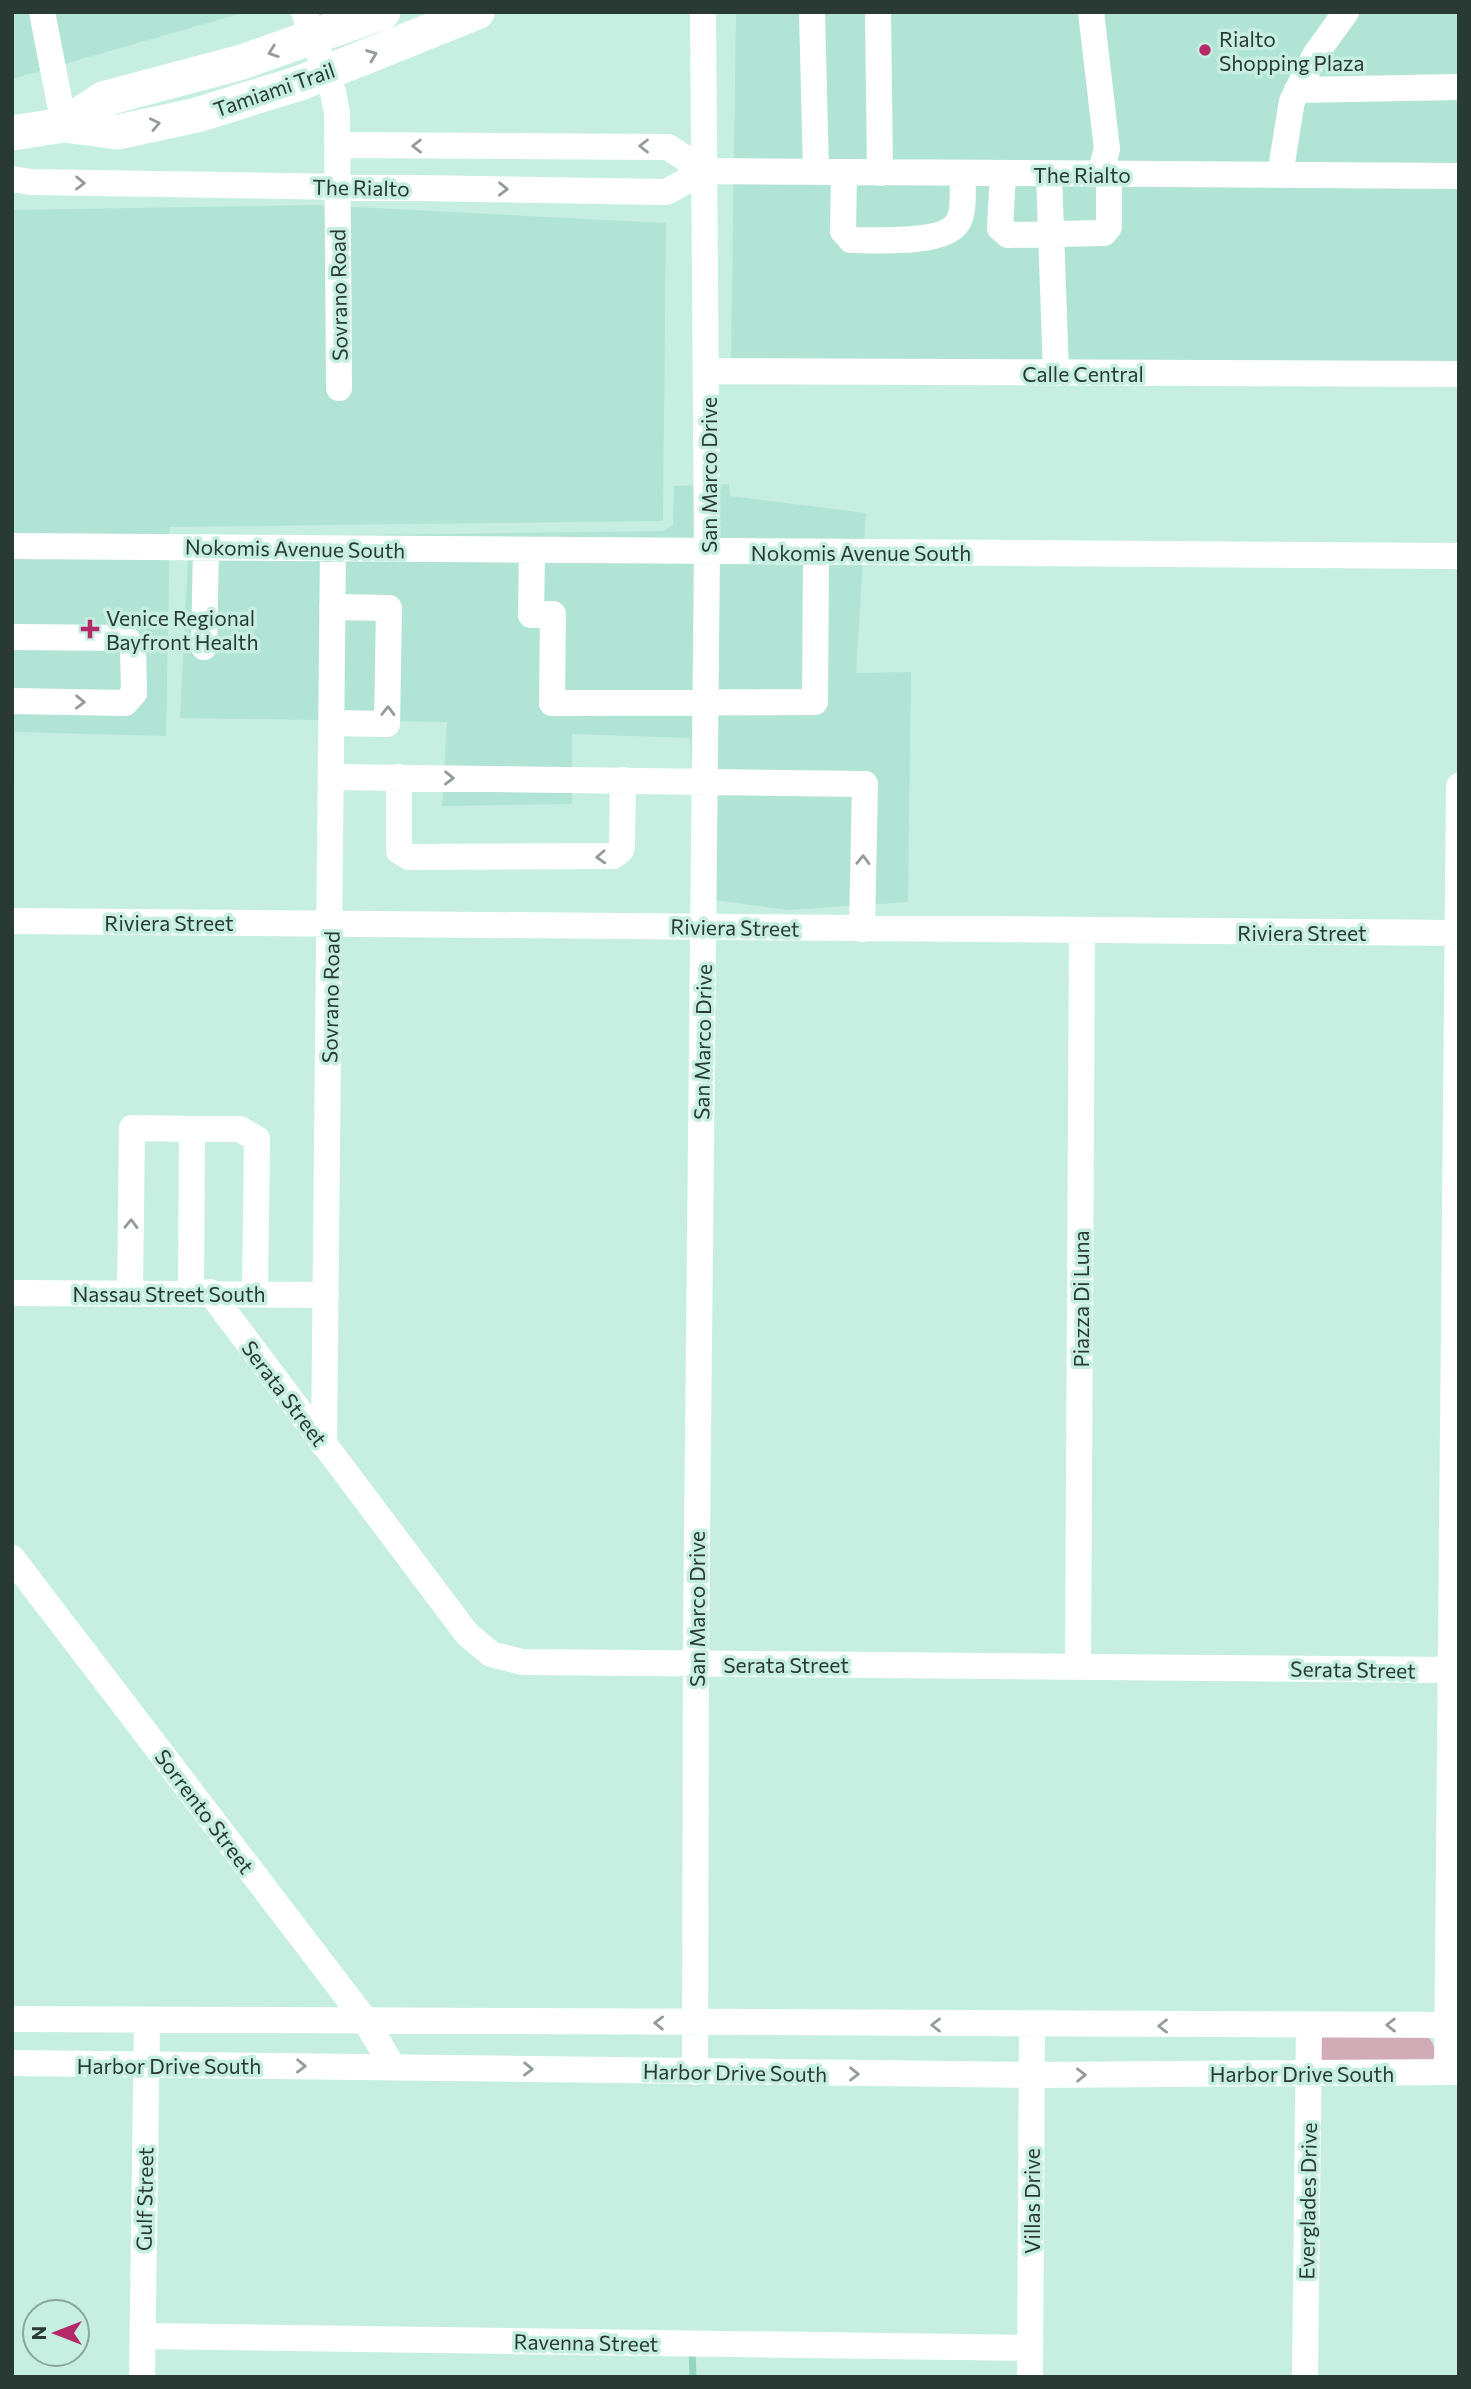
<svg xmlns="http://www.w3.org/2000/svg" width="1471" height="2389" viewBox="0 0 1471 2389" font-family="Commissioner,sans-serif">
  <style>
    .built { fill: #b2e4d5 }
    .green { fill: #d1abb6 }
    .lines { fill: none; stroke-linecap: round; stroke-linejoin: round }
    .stream { stroke: #93d7c3; stroke-width: 7 }
    .minor { stroke: #fff; stroke-width: 26 }
    .major { stroke: #fff; stroke-width: 35 }
    .oneway { stroke: #949c9a }
    .poi-dot { fill: #b42a68; stroke: #c6efe2; stroke-width: 2.5 }
    .labels { text-anchor: middle; dominant-baseline: central; stroke-width: 7; stroke-linejoin: round; paint-order: stroke }
    .poi-label { font-size: 21px; fill: #293934; stroke: #c6efe2; text-anchor: start }
    .street-label { font-size: 21px; fill: #293934; stroke: #c6efe2 }
  </style>
  <rect width="100%" height="100%" fill="#c6efe2"/>
  <path class="built" d="M 12,12 L 246,12 L 12,79 Z
    M 736,12 L 1459,12 L 1459,371 L 731,362 Z
    M 315,205 L 666,223 L 663,521 L 170,527 L 166,736 L 15,732 L 12,891 L 12,210 Z
    M 729,484 L 730,496 L 866,513 L 856,673 L 911,672 L 908,902 L 788,910 L 699,898 L 690,738 L 572,734 L 572,804 L 442,806 L 447,722 L 180,718 L 189,537 L 663,531 L 673,525 L 674,486 Z"/>
  <path class="green" d="M 1322,2036 L 1428,2037 C 1435,2045 1438,2054 1431,2062 L 1329,2067 L 1316,2058 Z"/>
  <g class="lines">
    <path class="stream" d="M 692,2347 L 693,2377"/>
    <path class="minor" d="M 42,12 L 64,125
      M 304,12 L 333,92 L 337,113 L 339,388
      M 812,12 L 816,172
      M 878,12 L 880,173
      M 1091,12 L 1107,149 L 1100,174
      M 1297,90 L 1459,87
      M 338,145 L 668,147 L 705,171
      M 844,172 L 843,231 L 851,240 C 875,240 945,245 958,222 C 965,211 962,186 963,173
      M 1003,173 L 1000,228 L 1008,235 L 1104,233 L 1109,227 L 1109,174
      M 1049,174 L 1056,373
      M 1280,175 L 1292,101 L 1315,55 L 1346,12
      M 12,179 L 31,182 L 666,192 L 705,171 L 1459,176
      M 708,371 L 1459,374
      M 12,546 L 1459,556
      M 532,550 L 531,615 L 553,614 L 552,703 L 815,702 L 816,552
      M 12,637 L 126,638 L 133,647 L 134,693 L 125,703 L 12,701
      M 204,647 L 206,547
      M 332,723 L 387,724 L 389,608 L 332,607
      M 331,777 L 865,784 L 862,929
      M 399,777 L 399,851 L 409,857 L 613,856 L 621,850 L 622,843 L 623,780
      M 12,921 L 1459,933
      M 192,1129 L 240,1129 L 257,1139 L 255,1293
      M 130,1292 L 132,1128 L 192,1129 L 191,1292
      M 210,1292 L 467,1634 L 491,1654 L 522,1662 L 1459,1670
      M 12,1293 L 326,1295
      M 324,1445 L 333,549
      M 12,1558 L 365,2020 L 393,2067
      M 1078,1667 L 1082,931
      M 12,2019 L 1459,2025
      M 12,2063 L 1032,2075 L 1459,2072
      M 695,2072 L 696,1637 L 707,551 L 703,12
      M 1447,2072 L 1459,786
      M 143,2336 L 1030,2348
      M 142,2377 L 147,2021
      M 1030,2377 L 1032,2025
      M 1305,2377 L 1309,2026"/>
    <path class="major" d="M 64,125 L 103,99 L 242,62 L 383,12
      M 12,133 L 64,125 L 118,132 L 197,115 L 300,83 L 477,12"/>
  </g>
  <defs><path id="oneway-chevron" d="M-2-3.5L2.5 0L-2 3.5" fill="none" stroke-width="1.6" stroke-linecap="round" stroke-linejoin="round" transform="scale(1.75)"/></defs>
  <g class="oneway">
    <use href="#oneway-chevron" transform="translate(273 52) rotate(161)"/>
    <use href="#oneway-chevron" transform="translate(372 55) rotate(-21)"/>
    <use href="#oneway-chevron" transform="translate(155 124) rotate(-12)"/>
    <use href="#oneway-chevron" transform="translate(417 146) rotate(-180)"/>
    <use href="#oneway-chevron" transform="translate(644 146) rotate(-180)"/>
    <use href="#oneway-chevron" transform="translate(80 183) rotate(1)"/>
    <use href="#oneway-chevron" transform="translate(503 189) rotate(1)"/>
    <use href="#oneway-chevron" transform="translate(80 702) rotate(1)"/>
    <use href="#oneway-chevron" transform="translate(388 711) rotate(-89)"/>
    <use href="#oneway-chevron" transform="translate(449 778) rotate(1)"/>
    <use href="#oneway-chevron" transform="translate(601 857) rotate(177)"/>
    <use href="#oneway-chevron" transform="translate(863 860) rotate(-89)"/>
    <use href="#oneway-chevron" transform="translate(131 1224) rotate(-89)"/>
    <use href="#oneway-chevron" transform="translate(659 2023) rotate(-179)"/>
    <use href="#oneway-chevron" transform="translate(936 2025) rotate(-180)"/>
    <use href="#oneway-chevron" transform="translate(1391 2025) rotate(180)"/>
    <use href="#oneway-chevron" transform="translate(1163 2026) rotate(-180)"/>
    <use href="#oneway-chevron" transform="translate(301 2066) rotate(1)"/>
    <use href="#oneway-chevron" transform="translate(528 2069) rotate(1)"/>
    <use href="#oneway-chevron" transform="translate(854 2074) rotate(1)"/>
    <use href="#oneway-chevron" transform="translate(1081 2075) rotate(-1)"/>
  </g>
  <g class="poi-dot">
    <circle cx="1205" cy="50" r="7"/>
    <path d="M86.5 618.5h7v7h7v7h-7v7h-7v-7h-7v-7h7z"/>
  </g>
  <g class="labels">
    <g class="poi-label">
      <text x="1219" y="38">Rialto<tspan x="1219" dy="24">Shopping Plaza</tspan></text>
      <text x="106" y="617">Venice Regional<tspan x="106" dy="24">Bayfront Health</tspan></text>
    </g>
    <g class="street-label">
      <text transform="translate(274 89) rotate(-19)">Tamiami Trail</text>
      <text x="1082" y="174">The Rialto</text>
      <text transform="translate(361 187) rotate(1)">The Rialto</text>
      <text transform="translate(338 295) rotate(-91)">Sovrano Road</text>
      <text x="1083" y="373">Calle Central</text>
      <text transform="translate(708 475) rotate(-90)">San Marco Drive</text>
      <text transform="translate(295 548) rotate(1)">Nokomis Avenue South</text>
      <text x="861" y="552">Nokomis Avenue South</text>
      <text x="169" y="922">Riviera Street</text>
      <text transform="translate(735 927) rotate(1)">Riviera Street</text>
      <text x="1302" y="932">Riviera Street</text>
      <text transform="translate(330 997) rotate(-89)">Sovrano Road</text>
      <text transform="translate(702 1042) rotate(-89)">San Marco Drive</text>
      <text x="169" y="1293">Nassau Street South</text>
      <text transform="translate(1080 1299) rotate(-90)">Piazza Di Luna</text>
      <text transform="translate(285 1393) rotate(53)">Serata Street</text>
      <text transform="translate(696 1609) rotate(-90)">San Marco Drive</text>
      <text x="786" y="1664">Serata Street</text>
      <text transform="translate(1353 1669) rotate(1)">Serata Street</text>
      <text transform="translate(205 1811) rotate(53)">Sorrento Street</text>
      <text x="169" y="2065">Harbor Drive South</text>
      <text transform="translate(735 2072) rotate(1)">Harbor Drive South</text>
      <text x="1302" y="2073">Harbor Drive South</text>
      <text transform="translate(144 2199) rotate(-89)">Gulf Street</text>
      <text transform="translate(1031 2201) rotate(-90)">Villas Drive</text>
      <text transform="translate(1307 2201) rotate(-89)">Everglades Drive</text>
      <text transform="translate(586 2342) rotate(1)">Ravenna Street</text>
    </g>
  </g>
  <rect width="1471" height="2389" fill="none" stroke="#293934" stroke-width="28"/>
  <g transform="translate(56 2333) rotate(270)"><circle r="33" fill="#c6efe2" stroke="#87a69c" stroke-width="2"/>
  <path d="M0-5L12 26L0 18L-12 26Z" fill="#b42a68"/>
  <text y="-10" font-size="19" font-weight="bold" text-anchor="middle" fill="#293934">N</text>
  </g>
</svg>
